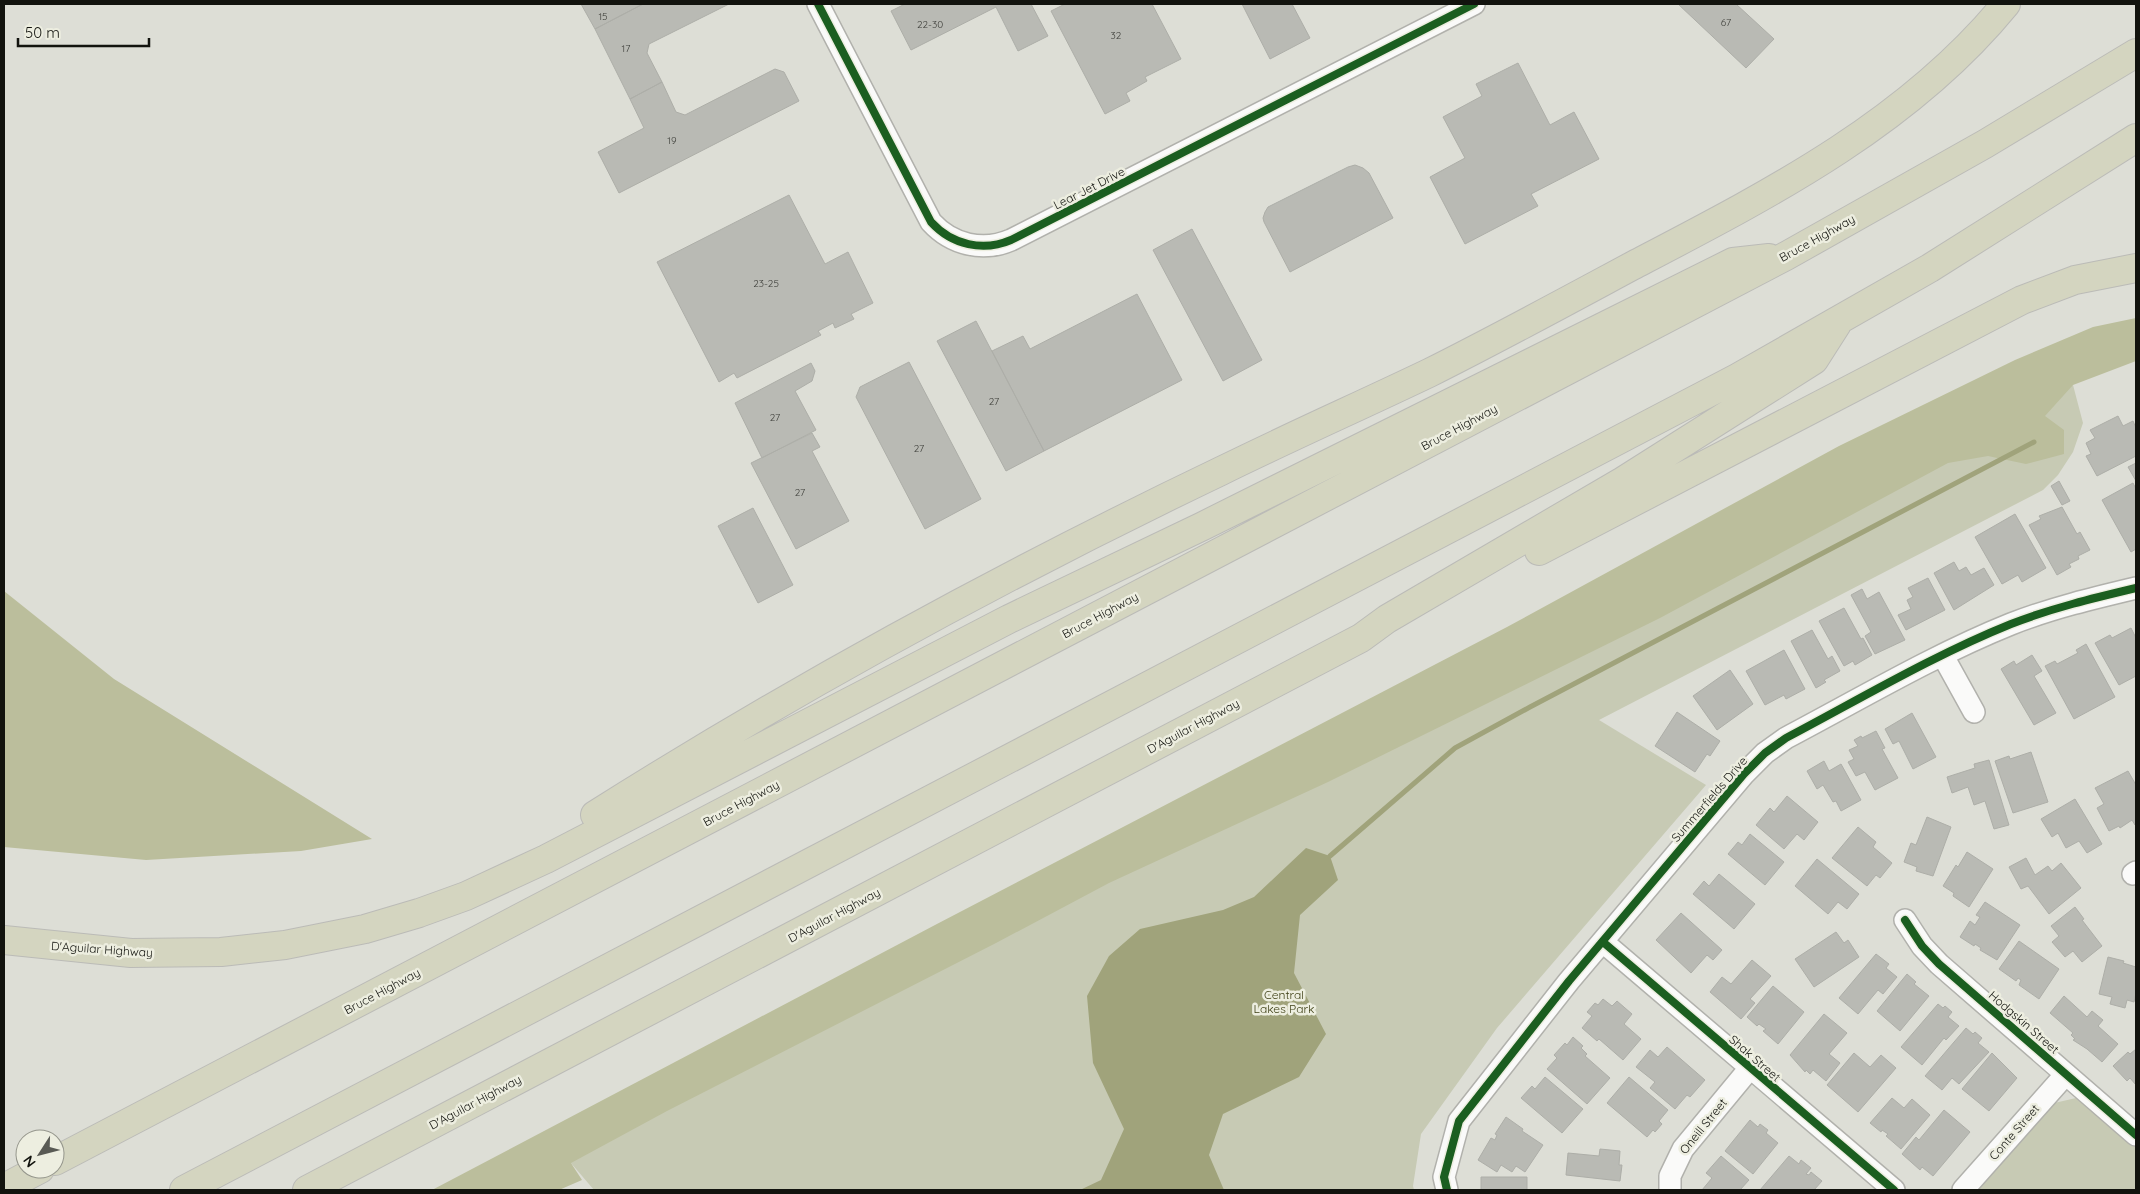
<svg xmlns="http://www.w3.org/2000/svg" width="2140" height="1194" viewBox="0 0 2140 1194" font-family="Quicksand,sans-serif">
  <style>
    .green { fill: #c7cab4 }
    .forest { fill: #bbbe9c }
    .water { fill: #a0a37b }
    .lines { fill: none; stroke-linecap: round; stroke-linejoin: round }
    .stream { stroke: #a0a37b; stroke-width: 5 }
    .building { fill: #b9bab4; stroke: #adaea8 }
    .minor-casing { stroke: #b1b1ac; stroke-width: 24 }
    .highway-casing { stroke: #bbbbb7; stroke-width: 30 }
    .minor { stroke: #fafaf9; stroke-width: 21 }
    .highway { stroke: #d4d5c0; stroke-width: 28 }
    .cycleway-casing { stroke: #edeee0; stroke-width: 11 }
    .cycleway { stroke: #1b5e20; stroke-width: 8 }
    .labels { text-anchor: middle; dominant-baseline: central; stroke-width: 5; stroke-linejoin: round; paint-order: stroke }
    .number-label { font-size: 10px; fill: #3c3d38 }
    .street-label { font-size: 12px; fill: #12130e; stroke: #edeee0 }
    .park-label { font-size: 12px; fill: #3c3e13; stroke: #edeee0 }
  </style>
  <rect width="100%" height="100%" fill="#ddded6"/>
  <path class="green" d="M 2073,385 L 2083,423 L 2073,452 L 2058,475 L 2043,490 L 1599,720 L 1706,785 L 1497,1028 L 1421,1134 L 1413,1186 L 1414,1190 L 594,1190 L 565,1156 Z
    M 2076,1098 L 2092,1108 L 2136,1146 L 2136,1190 L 1977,1190 L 2050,1104 Z"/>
  <path class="forest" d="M 2136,318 L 2136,361 L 2073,385 L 2045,416 L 2064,430 L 2064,454 L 2026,464 L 1988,456 L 1948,463 L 1660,618 L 1328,782 L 1109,883 L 996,943 L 667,1111 L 571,1163 L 582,1180 L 559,1190 L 432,1190 L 935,925 L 1507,627 L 1839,446 L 2015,360 L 2093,327 Z
    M 4,591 L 114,679 L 372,839 L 301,851 L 146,860 L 4,847 Z"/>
  <path class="water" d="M 1306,848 L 1330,856 L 1338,880 L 1300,915 L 1294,973 L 1326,1034 L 1299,1077 L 1223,1114 L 1209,1155 L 1224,1190 L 1080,1190 L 1101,1180 L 1124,1129 L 1093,1063 L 1087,996 L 1109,956 L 1140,929 L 1223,910 L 1254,897 Z"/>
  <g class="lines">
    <path class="stream" d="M 1330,856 L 1455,748 L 1530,707 L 2034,442"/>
  </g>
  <path class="building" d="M 581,4 L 643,4 L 595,29 Z
    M 643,4 L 729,4 L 649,44 L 647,53 L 662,82 L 630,99 L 595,29 Z
    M 905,4 L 1031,4 L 1048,36 L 1018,51 L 996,7 L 911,50 L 891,11 Z
    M 1065,4 L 1152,4 L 1181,59 L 1145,77 L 1147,81 L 1126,93 L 1130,101 L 1105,114 L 1051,11 Z
    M 1242,4 L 1292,4 L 1310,38 L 1270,59 Z
    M 1678,4 L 1736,4 L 1774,39 L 1746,68 Z
    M 1518,63 L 1550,125 L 1574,112 L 1599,159 L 1531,194 L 1538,206 L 1465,244 L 1430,177 L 1465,158 L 1443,117 L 1482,96 L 1476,84 Z
    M 775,69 L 784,72 L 799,101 L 619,193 L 598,152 L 644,128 L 630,99 L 662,82 L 676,112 L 685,115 Z
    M 1355,165 L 1363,168 L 1369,173 L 1393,218 L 1290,272 L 1264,222 L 1263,218 L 1265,212 L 1268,207 L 1348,167 Z
    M 789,195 L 825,264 L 848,252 L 873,303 L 851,314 L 854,319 L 835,328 L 833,323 L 818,331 L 821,335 L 737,378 L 734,373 L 719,382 L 657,262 Z
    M 1192,229 L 1262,360 L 1223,381 L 1153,250 Z
    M 1137,294 L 1182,380 L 1044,451 L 992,351 L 1023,336 L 1030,349 Z
    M 976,321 L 1044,451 L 1006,471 L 937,341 Z
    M 909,362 L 981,499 L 925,529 L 856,397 L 860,387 Z
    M 811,363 L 815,371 L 812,381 L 795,391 L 816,430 L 762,458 L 735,403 Z
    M 2118,416 L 2123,426 L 2133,421 L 2136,428 L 2136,456 L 2097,476 L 2086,456 L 2091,454 L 2086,443 L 2095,438 L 2090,430 Z
    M 812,433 L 820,447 L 812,451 L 849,521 L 796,549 L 751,463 Z
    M 2136,463 L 2136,481 L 2128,467 Z
    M 2059,481 L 2070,501 L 2062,505 L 2051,486 Z
    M 2133,483 L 2136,489 L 2136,549 L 2131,552 L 2102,500 Z
    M 2062,507 L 2077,534 L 2080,532 L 2090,550 L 2078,556 L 2079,559 L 2069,564 L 2071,567 L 2057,575 L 2029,525 L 2041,519 L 2039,516 Z
    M 753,508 L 793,585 L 758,603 L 718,526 Z
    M 2015,514 L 2046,568 L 2022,582 L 2018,575 L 2002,584 L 1975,537 Z
    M 1954,562 L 1959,571 L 1966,567 L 1971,575 L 1984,568 L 1994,585 L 1954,610 L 1934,573 Z
    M 1928,578 L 1945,610 L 1906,630 L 1898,615 L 1911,609 L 1907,600 L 1913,597 L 1908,588 Z
    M 1862,589 L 1867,599 L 1879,592 L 1905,640 L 1875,654 L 1865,636 L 1871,632 L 1851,595 Z
    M 1844,608 L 1861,639 L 1863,638 L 1872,655 L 1855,665 L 1853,661 L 1844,666 L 1819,621 Z
    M 2131,628 L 2136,638 L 2136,676 L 2119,685 L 2095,643 L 2110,635 L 2112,638 Z
    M 1812,630 L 1828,659 L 1832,656 L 1840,671 L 1824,680 L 1826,682 L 1816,688 L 1791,641 Z
    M 2086,644 L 2115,697 L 2074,719 L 2045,666 L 2055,661 L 2057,664 L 2078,653 L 2076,650 Z
    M 1784,650 L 1805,689 L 1786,699 L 1784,695 L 1765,705 L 1746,671 Z
    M 2032,655 L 2042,671 L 2034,676 L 2056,713 L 2034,725 L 2001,669 L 2014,661 L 2016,665 Z
    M 1730,670 L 1753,704 L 1717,730 L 1693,696 Z
    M 1677,712 L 1720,741 L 1710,756 L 1707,754 L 1695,772 L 1655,746 Z
    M 1912,713 L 1936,757 L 1913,769 L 1899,741 L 1893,744 L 1885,729 Z
    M 1876,731 L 1885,748 L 1882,749 L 1898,778 L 1875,790 L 1865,772 L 1856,776 L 1848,762 L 1854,759 L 1849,750 L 1858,746 L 1854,740 L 1861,736 L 1862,738 Z
    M 2031,752 L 2048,802 L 2013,813 L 1995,761 L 2009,756 L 2010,759 Z
    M 1989,760 L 2009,825 L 1994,829 L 1985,801 L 1974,805 L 1968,787 L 1952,793 L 1947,777 L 1975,768 L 1974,764 Z
    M 1824,761 L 1829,771 L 1841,764 L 1861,800 L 1841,811 L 1836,801 L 1833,802 L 1823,785 L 1817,789 L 1807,771 Z
    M 2128,771 L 2136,785 L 2136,824 L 2135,825 L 2132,820 L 2120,828 L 2119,826 L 2109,831 L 2097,808 L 2104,804 L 2095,788 Z
    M 1787,796 L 1818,822 L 1804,840 L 1797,834 L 1784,849 L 1756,825 L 1770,808 L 1774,812 Z
    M 2075,799 L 2102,844 L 2087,853 L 2079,841 L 2066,848 L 2058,833 L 2052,837 L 2041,819 Z
    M 1927,817 L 1951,827 L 1933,876 L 1916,871 L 1917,867 L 1904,862 L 1911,843 L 1916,845 Z
    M 1858,827 L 1876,842 L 1873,847 L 1892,863 L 1880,878 L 1876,875 L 1867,886 L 1832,858 Z
    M 1750,834 L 1784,862 L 1765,885 L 1728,854 L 1738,842 L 1742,845 Z
    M 1967,852 L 1993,869 L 1969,907 L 1953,896 L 1954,893 L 1943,886 L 1956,865 L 1958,867 Z
    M 2026,858 L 2035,875 L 2048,866 L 2052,871 L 2061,863 L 2081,888 L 2049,914 L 2028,886 L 2021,889 L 2009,867 Z
    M 1817,859 L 1859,894 L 1847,909 L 1838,902 L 1828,914 L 1795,886 Z
    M 1719,874 L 1755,904 L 1734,929 L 1693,894 L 1704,881 L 1709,886 Z
    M 1985,902 L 2020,925 L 1997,960 L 1980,950 L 1981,948 L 1975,944 L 1974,946 L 1960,937 L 1970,921 L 1975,925 L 1980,917 L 1976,915 Z
    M 2075,907 L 2084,919 L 2082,920 L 2102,946 L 2082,962 L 2073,951 L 2065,957 L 2052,942 L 2059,936 L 2051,926 Z
    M 1681,913 L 1722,950 L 1713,960 L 1707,955 L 1691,973 L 1656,940 Z
    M 1836,932 L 1844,943 L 1848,940 L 1859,957 L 1814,987 L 1795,959 Z
    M 2019,941 L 2059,969 L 2039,999 L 2019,985 L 2021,980 L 2018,978 L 2016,981 L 1999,969 Z
    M 1876,954 L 1889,964 L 1886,968 L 1897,977 L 1883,994 L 1878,990 L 1858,1014 L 1839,998 Z
    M 2108,957 L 2124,961 L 2123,963 L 2136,967 L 2136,993 L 2134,1002 L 2127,1000 L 2125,1008 L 2110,1004 L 2112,997 L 2099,994 Z
    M 1752,960 L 1771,976 L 1750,999 L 1755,1003 L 1741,1019 L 1710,992 L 1722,977 L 1731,984 Z
    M 1907,974 L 1916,982 L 1914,984 L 1929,996 L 1900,1031 L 1877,1011 Z
    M 1773,986 L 1804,1012 L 1778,1044 L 1763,1031 L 1766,1029 L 1759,1024 L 1757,1026 L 1747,1017 Z
    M 2064,996 L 2087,1017 L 2092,1011 L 2103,1020 L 2098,1026 L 2118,1044 L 2102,1062 L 2087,1049 L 2073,1040 L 2075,1039 L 2071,1035 L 2073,1033 L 2050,1013 Z
    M 1603,999 L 1612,1006 L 1617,1001 L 1632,1014 L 1624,1024 L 1641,1039 L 1623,1060 L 1599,1039 L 1597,1041 L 1582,1028 L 1592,1016 L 1587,1012 L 1595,1003 L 1598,1005 Z
    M 1938,1004 L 1943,1008 L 1945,1006 L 1952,1012 L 1948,1017 L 1959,1026 L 1946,1040 L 1944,1038 L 1922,1065 L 1901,1047 Z
    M 1824,1014 L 1847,1033 L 1829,1054 L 1840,1063 L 1826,1081 L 1813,1070 L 1810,1074 L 1806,1070 L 1805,1072 L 1790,1055 Z
    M 1966,1028 L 1973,1034 L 1975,1032 L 1982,1038 L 1978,1043 L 1989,1052 L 1959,1084 L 1952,1078 L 1942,1090 L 1925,1076 Z
    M 1573,1037 L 1583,1046 L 1581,1048 L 1587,1054 L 1585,1056 L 1610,1078 L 1587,1104 L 1547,1069 L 1557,1058 L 1554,1055 L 1565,1043 L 1567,1045 Z
    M 1667,1047 L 1705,1080 L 1690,1097 L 1687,1095 L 1675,1109 L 1650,1088 L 1655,1082 L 1636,1067 L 1650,1050 L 1658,1057 Z
    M 2136,1049 L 2136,1085 L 2130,1078 L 2127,1081 L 2113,1066 L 2128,1052 L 2130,1054 Z
    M 1854,1053 L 1870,1067 L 1881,1055 L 1896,1068 L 1858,1112 L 1827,1085 Z
    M 1992,1053 L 2017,1078 L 1989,1111 L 1962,1089 Z
    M 1545,1077 L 1583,1109 L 1562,1133 L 1521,1098 L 1532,1086 L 1535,1089 Z
    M 1629,1077 L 1668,1110 L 1659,1121 L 1662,1124 L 1655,1132 L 1653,1130 L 1647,1137 L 1607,1103 Z
    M 1892,1098 L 1904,1108 L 1912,1099 L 1930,1115 L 1901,1149 L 1886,1136 L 1888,1134 L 1882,1130 L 1881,1132 L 1870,1123 Z
    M 1944,1110 L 1970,1132 L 1933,1176 L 1922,1167 L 1920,1170 L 1902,1154 L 1916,1137 L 1919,1140 Z
    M 1506,1117 L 1523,1129 L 1522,1131 L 1543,1145 L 1525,1172 L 1516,1166 L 1512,1172 L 1501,1165 L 1497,1172 L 1478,1160 L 1491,1138 L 1495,1140 L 1497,1135 L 1495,1134 Z
    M 1750,1120 L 1758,1127 L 1760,1124 L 1768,1130 L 1766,1133 L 1778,1143 L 1753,1174 L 1725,1151 Z
    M 1600,1149 L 1620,1151 L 1619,1165 L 1622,1165 L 1620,1181 L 1566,1175 L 1568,1153 L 1599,1156 Z
    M 1721,1156 L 1749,1180 L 1740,1190 L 1702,1190 L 1712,1178 L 1706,1173 Z
    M 1789,1156 L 1799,1164 L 1801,1160 L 1811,1168 L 1806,1174 L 1809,1175 L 1811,1172 L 1822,1181 L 1814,1190 L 1760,1190 Z
    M 1481,1177 L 1527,1177 L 1527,1190 L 1481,1190 Z"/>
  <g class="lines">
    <defs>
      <path id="minor" d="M 818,4 L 931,222 C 952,245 983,252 1011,240 L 1474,4
        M 1943,656 L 1974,712
        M 2133,874 L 2136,872
        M 1905,920 L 1922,946 L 1939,964 L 2136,1135
        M 1603,942 L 1894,1190
        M 1447,1190 L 1444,1177 L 1459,1121 L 1569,981 L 1744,774 L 1765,753 L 1786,738 C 1860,699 1934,655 2011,624 C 2052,608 2094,598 2136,588
        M 1670,1190 L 1670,1176 L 1683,1149 L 1750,1068
        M 1963,1190 L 2066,1074"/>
      <path id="highway" d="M 1539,551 L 2022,300 L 2075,280 L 2136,268
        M 595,815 C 796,688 1006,574 1221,471 C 1290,437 1360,406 1429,373 C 1497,339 1565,302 1632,266 C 1768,195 1908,124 2006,4
        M 4,940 L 131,953 L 221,952 L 285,945 L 365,929 L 419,913 L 466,896 L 546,859 L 1009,619 L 1203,526 L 1733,262 L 1769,258
        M 55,1161 L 1786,256 L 1985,144 L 2136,53
        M 4,1188 L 40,1169
        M 184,1190 L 1737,378 L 1930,268 L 2136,138
        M 307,1190 L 1361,638 L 1387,619 L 1623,481 L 1814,360 L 1837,324"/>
    </defs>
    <use href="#minor" class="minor-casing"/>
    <use href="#highway" class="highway-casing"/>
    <use href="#minor" class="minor"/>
    <use href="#highway" class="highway"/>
    <defs>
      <path id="cycleway" d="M 818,4 L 931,222 C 952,245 983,252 1011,240 L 1474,4
        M 1905,920 L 1922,946 L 1939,964 L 2136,1135
        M 1603,942 L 1894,1190
        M 1447,1190 L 1444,1177 L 1459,1121 L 1569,981 L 1744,774 L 1765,753 L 1786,738 C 1860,699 1934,655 2011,624 C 2052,608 2094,598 2136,588"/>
    </defs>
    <use href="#cycleway" class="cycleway-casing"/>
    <use href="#cycleway" class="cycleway"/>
  </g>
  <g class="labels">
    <g class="number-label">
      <text x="603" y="16">15</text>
      <text x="1726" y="22">67</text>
      <text x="930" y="24">22-30</text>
      <text x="1116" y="35">32</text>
      <text x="626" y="48">17</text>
      <text x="672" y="140">19</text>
      <text x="766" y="283">23-25</text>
      <text x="994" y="401">27</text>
      <text x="775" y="417">27</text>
      <text x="919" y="448">27</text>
      <text x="800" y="492">27</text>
    </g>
    <g class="street-label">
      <text transform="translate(1089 188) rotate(-27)">Lear Jet Drive</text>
      <text transform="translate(1817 238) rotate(-29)">Bruce Highway</text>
      <text transform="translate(1459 427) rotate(-28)">Bruce Highway</text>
      <text transform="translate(1100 615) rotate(-28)">Bruce Highway</text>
      <text transform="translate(1193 726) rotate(-28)">D'Aguilar Highway</text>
      <text transform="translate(1709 799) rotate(-49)">Summerfields Drive</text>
      <text transform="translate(741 803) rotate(-28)">Bruce Highway</text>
      <text transform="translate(834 915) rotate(-28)">D'Aguilar Highway</text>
      <text transform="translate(102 949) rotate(4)">D'Aguilar Highway</text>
      <text transform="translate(382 991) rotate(-28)">Bruce Highway</text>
      <text transform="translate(2024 1022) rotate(41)">Hodgskin Street</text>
      <text transform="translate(1755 1058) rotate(41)">Shak Street</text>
      <text transform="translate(475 1102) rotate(-28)">D'Aguilar Highway</text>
      <text transform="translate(1703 1126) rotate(-51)">Oneill Street</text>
      <text transform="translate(2014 1132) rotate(-49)">Conte Street</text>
    </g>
    <g class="park-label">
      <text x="1284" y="994">Central<tspan x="1284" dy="14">Lakes Park</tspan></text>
    </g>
  </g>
  <rect width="2140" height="1194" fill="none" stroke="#12130e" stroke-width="10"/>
  <g transform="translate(40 1154) rotate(234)"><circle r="24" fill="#edeee0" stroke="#95968c"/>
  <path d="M0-4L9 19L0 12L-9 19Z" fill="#595a54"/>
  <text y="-8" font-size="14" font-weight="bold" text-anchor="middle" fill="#12130e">N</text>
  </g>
  <path d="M18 38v8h131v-8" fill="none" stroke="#12130e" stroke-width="2.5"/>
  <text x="25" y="38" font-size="15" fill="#12130e" stroke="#edeee0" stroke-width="4" paint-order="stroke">50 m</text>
</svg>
